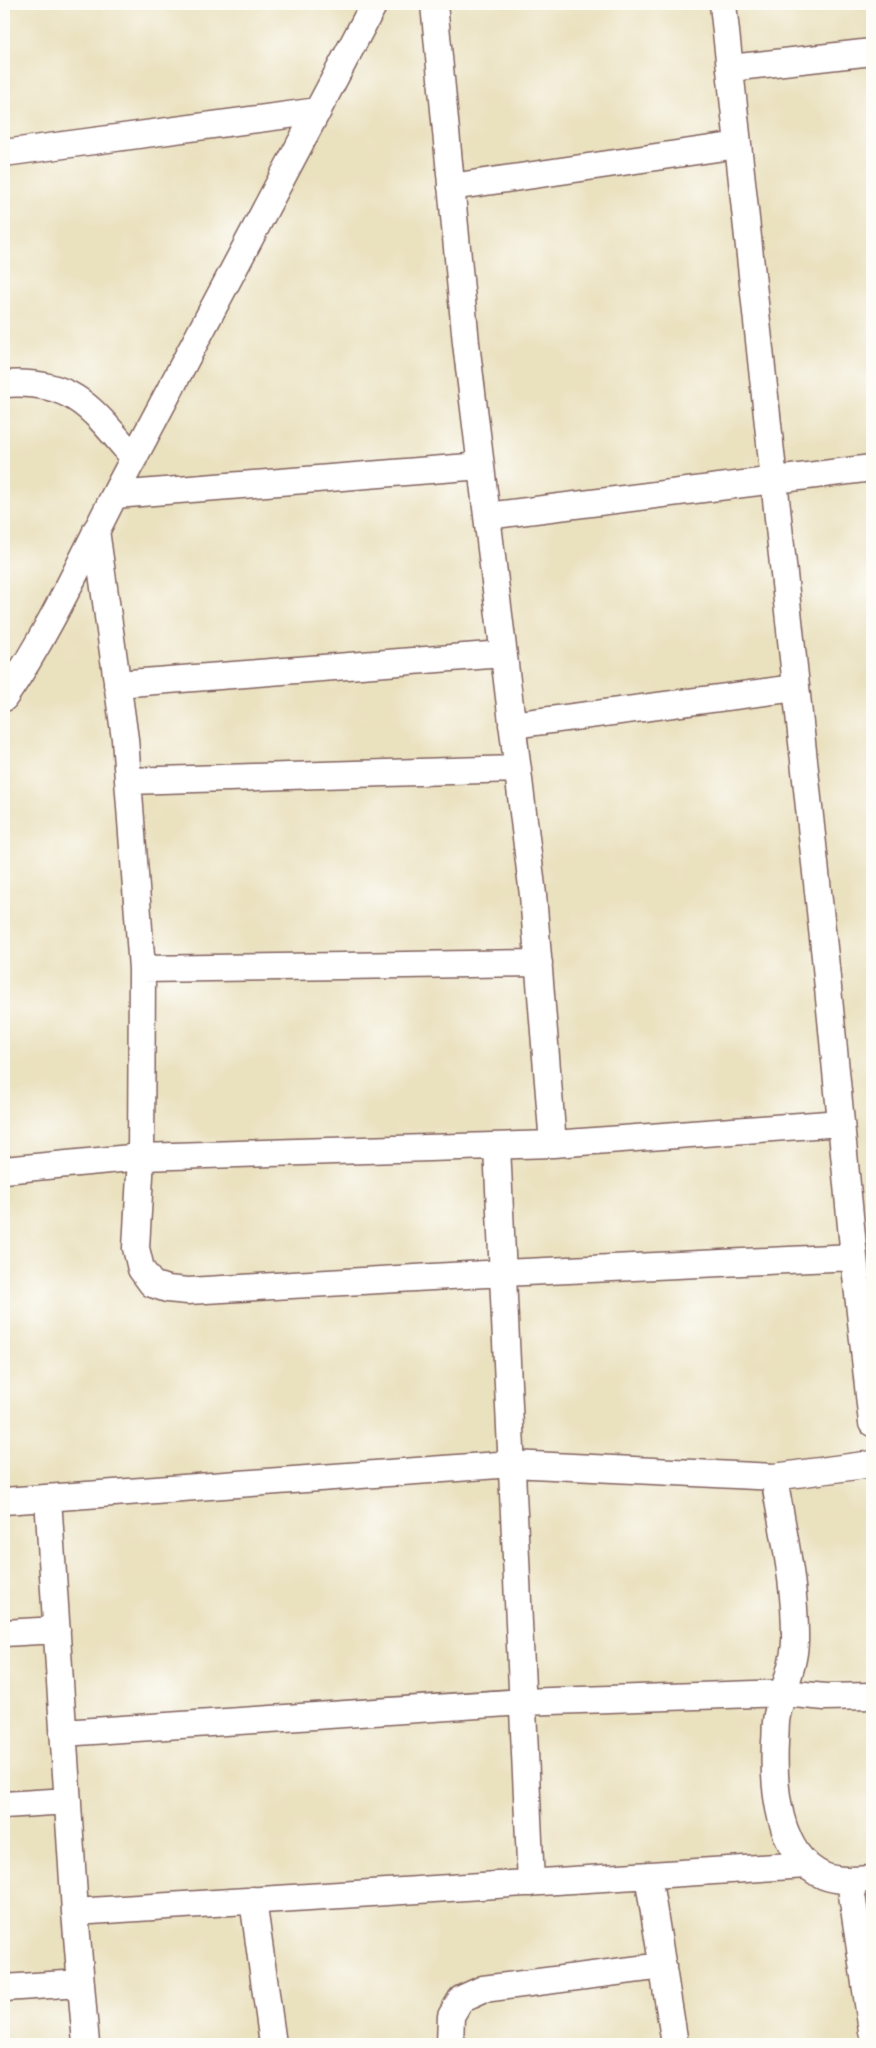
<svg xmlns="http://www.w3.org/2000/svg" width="876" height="2048" viewBox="0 0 876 2048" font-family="Pangolin,sans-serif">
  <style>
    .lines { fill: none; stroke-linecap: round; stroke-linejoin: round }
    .minor-casing { stroke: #82635f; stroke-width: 29 }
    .minor { stroke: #fff; stroke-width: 26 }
  </style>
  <rect width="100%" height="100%" fill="#fdfcf7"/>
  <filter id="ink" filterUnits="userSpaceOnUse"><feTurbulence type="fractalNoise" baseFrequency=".02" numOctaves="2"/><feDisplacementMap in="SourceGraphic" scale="10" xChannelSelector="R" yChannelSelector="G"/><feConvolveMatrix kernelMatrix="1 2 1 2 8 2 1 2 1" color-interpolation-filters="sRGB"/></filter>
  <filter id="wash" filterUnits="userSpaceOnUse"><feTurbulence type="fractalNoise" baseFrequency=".0096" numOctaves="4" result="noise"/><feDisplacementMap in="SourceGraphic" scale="20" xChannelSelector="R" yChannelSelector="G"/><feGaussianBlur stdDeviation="1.12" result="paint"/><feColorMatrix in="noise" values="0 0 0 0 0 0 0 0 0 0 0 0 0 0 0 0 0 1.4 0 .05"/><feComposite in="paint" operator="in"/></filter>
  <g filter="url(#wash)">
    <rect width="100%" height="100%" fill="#eae1bf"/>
  </g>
  <g filter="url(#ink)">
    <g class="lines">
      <defs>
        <path id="minor" d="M 434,4 L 466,343 L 533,895 L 553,1144
          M 723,4 L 825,957 L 854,1257 L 872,1423
          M 730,68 L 872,52
          M 4,153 L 318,111
          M 451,187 L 738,145
          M 4,384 C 74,379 93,410 134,458
          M 115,495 L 481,466
          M 487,516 L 872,468
          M 96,530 L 125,739 L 142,969 L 141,1157 L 136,1248 L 141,1269 L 152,1284 L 167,1289 L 188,1291 L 503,1273 L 854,1257
          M 117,684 L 503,654
          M 4,698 C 53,627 87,546 128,469 C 211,314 293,159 374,4
          M 512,725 L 796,688
          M 128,781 L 518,769
          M 142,969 L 539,963
          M 497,1146 L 531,1883
          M 4,1170 L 141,1157 L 553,1144 L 841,1123
          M 774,1477 C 783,1532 796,1586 795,1642 C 794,1668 782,1691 777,1715 C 775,1724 776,1733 775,1742 C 773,1785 777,1856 824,1876 C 839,1882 856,1880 872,1879
          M 48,1498 L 75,1912 L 86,2044
          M 4,1501 L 512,1464 L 774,1477 L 872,1464
          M 4,1633 L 57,1630
          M 63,1733 L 522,1702 L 784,1693 L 825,1697 L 872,1696
          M 4,1805 L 68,1801
          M 648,1875 L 675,2044
          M 850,1881 L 872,2031
          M 253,1900 L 273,2044
          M 75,1912 L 807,1865
          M 4,1988 L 81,1983
          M 450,2044 L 451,2016 L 461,1999 L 483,1989 L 663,1966"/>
      </defs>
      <use href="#minor" class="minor-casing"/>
      <use href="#minor" class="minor"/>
    </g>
  </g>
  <rect width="876" height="2048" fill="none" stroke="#fdfcf7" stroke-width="20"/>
</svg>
